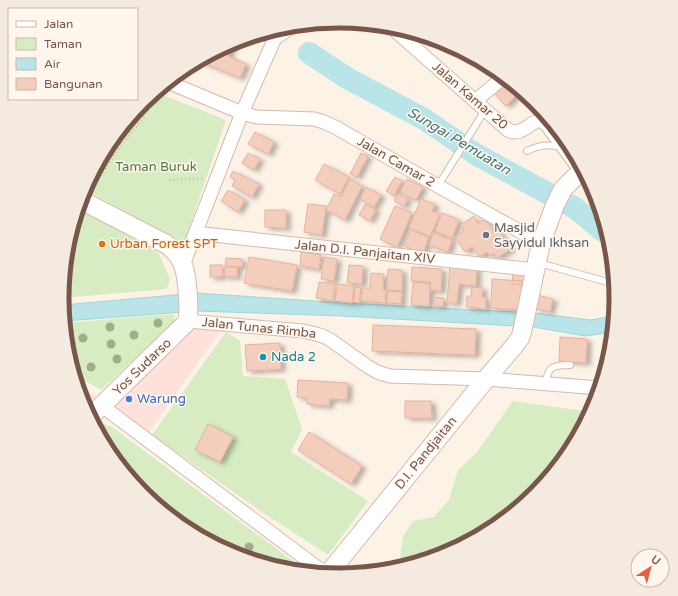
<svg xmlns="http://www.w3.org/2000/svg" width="678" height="596" viewBox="0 0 678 596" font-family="'Varela Round',sans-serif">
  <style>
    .commercial { fill: #fee1da }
    .green { fill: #d7ecc3 }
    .water { fill: #b9e5e8; stroke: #9fd6da }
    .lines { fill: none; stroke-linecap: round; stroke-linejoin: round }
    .river { stroke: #b9e5e8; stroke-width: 22 }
    .building { fill: #f4cebc; stroke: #e7b29c; filter: url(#shadow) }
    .lane-casing { stroke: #d2bbae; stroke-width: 8 }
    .street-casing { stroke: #d2bbae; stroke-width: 15 }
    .secondary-casing { stroke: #d5baab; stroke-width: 20 }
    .path { stroke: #d9b19f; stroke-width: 2; stroke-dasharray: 1 3; stroke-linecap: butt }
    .lane { stroke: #fff; stroke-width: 6 }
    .street { stroke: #fff; stroke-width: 13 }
    .secondary { stroke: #fff; stroke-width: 18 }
    .tree { fill: #a0af8a }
    .worship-dot { fill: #6b7280; stroke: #fff7ed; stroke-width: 1.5 }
    .food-dot { fill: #e8710a; stroke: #fff7ed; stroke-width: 1.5 }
    .culture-dot { fill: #0f9aa8; stroke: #fff7ed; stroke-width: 1.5 }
    .shop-dot { fill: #3f7fe0; stroke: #fff7ed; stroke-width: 1.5 }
    .labels { text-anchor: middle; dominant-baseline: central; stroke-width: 3; stroke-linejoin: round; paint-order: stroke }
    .street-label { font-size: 13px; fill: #785649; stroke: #fff7ed }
    .park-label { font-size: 13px; fill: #54793e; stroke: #fff7ed }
    .worship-label { font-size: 13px; fill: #5b616d; stroke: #fff7ed; text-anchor: start }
    .food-label { font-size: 13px; fill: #c56008; stroke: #fff7ed; text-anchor: start }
    .culture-label { font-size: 13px; fill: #0d838f; stroke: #fff7ed; text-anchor: start }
    .shop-label { font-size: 13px; fill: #366cbe; stroke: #fff7ed; text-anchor: start }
    .water-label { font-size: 14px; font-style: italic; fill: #3c787e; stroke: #fff7ed }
    .rim { fill: none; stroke: #785649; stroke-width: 5 }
  </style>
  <defs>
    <filter id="shadow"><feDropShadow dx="4.5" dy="2.5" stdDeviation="2" flood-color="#0004"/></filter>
  </defs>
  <rect width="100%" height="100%" fill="#fdf2e6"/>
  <path class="commercial" d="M 193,324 L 222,328 L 146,436 L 112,410 Z
    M 77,385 L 96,396 L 85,407 L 83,404 Z"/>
  <path class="green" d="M 155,92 L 226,120 L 184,243 L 84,189 L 109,144 L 143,102 Z
    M 78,209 L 158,252 L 170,279 L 167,289 L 62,298 L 67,244 Z
    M 174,314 L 175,321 L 101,390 L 74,374 L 67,352 L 64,323 Z
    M 226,332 L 240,341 L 243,376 L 285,379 L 302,429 L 291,452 L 368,501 L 328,555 L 262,512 L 152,435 Z
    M 513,401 L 591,412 L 569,452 L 535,494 L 493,528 L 445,554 L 399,568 L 403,536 L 413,521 L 434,517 L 449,500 L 458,470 L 477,452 Z
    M 103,424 L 112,427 L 297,564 L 303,571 L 285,570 L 233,554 L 185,528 L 143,494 L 109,452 L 96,429 Z"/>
  <path class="water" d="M 197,293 L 344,303 L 535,313 L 590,320 L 614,316 L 613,332 L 586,336 L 533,327 L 343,316 L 197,311 L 64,321 L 63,305 Z"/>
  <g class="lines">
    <path class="river" d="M 309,53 L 347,78 L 424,119 L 477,155 L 575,208 L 603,231 L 607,232"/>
  </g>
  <path class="building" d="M 230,44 L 233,45 L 228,56 L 246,64 L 240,78 L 198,61 Z
    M 506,78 L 521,91 L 506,106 L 493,92 Z
    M 255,132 L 274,142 L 268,154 L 248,144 Z
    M 248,153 L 260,159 L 254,170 L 242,163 Z
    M 361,153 L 368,156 L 357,177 L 350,174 Z
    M 324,164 L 349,177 L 340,194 L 315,180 Z
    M 233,171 L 259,184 L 252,197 L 232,186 L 235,180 L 230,177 Z
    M 395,177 L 402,181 L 394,196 L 386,191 Z
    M 350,179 L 362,186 L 345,220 L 326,210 L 334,194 L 341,197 Z
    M 407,179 L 423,187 L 416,200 L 400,192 Z
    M 366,187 L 381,195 L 374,207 L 360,199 Z
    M 228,190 L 245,200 L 238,212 L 221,201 Z
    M 398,194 L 408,199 L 404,206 L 394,201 Z
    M 421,199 L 435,204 L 432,211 L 440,214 L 430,237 L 409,227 Z
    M 308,204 L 326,206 L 322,235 L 304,232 Z
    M 365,204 L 376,210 L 370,221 L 359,215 Z
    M 395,206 L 412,213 L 397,247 L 380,239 Z
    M 265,210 L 286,210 L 286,228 L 265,227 Z
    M 442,213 L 459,220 L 452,238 L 435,231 Z
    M 474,216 L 478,223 L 485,219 L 494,232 L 498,229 L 511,249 L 497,258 L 494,253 L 490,256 L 487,252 L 479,257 L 472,247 L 465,252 L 455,237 L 464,231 L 461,225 Z
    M 410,230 L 429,237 L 423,254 L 404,246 Z
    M 433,233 L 452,240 L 448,252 L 429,245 Z
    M 301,252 L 321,255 L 319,269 L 300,266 Z
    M 249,257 L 297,265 L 292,291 L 244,283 Z
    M 324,257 L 337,259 L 334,281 L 321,279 Z
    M 226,258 L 242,259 L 242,267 L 225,266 Z
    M 210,265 L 222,265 L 222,277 L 210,277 Z
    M 349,265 L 363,266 L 362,284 L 347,283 Z
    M 450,265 L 477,267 L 476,286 L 459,284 L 457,303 L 447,303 Z
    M 225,267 L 237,267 L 237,277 L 224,276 Z
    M 412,267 L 442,269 L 441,291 L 430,290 L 431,282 L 411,281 Z
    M 388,269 L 402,270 L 402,291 L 387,290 Z
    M 371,273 L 384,274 L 383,289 L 386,290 L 385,303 L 361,301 L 362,288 L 370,288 Z
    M 513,273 L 527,274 L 526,285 L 512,284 Z
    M 492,279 L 522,281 L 521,310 L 491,308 Z
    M 319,282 L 335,284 L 333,301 L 316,298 Z
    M 413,282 L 430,284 L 429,306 L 411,305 Z
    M 337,284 L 354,286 L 352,303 L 335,301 Z
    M 355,287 L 361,288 L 359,303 L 354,302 Z
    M 472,287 L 483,288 L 482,297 L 486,298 L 486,309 L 466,307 L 467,296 L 471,296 Z
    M 387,291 L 402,292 L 401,304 L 387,303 Z
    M 538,295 L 553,299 L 550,312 L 534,308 Z
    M 434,297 L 444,298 L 443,306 L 433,306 Z
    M 373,325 L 476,329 L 475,355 L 372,351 Z
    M 560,337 L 587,339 L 586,363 L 559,361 Z
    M 611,337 L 612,337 L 611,352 L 609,359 Z
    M 280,343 L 281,369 L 247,371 L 245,345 Z
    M 298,380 L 348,383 L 347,400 L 330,399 L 329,406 L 307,404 L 307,398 L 297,397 Z
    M 405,401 L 431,401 L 432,418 L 405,418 Z
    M 208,424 L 233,437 L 220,462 L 195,450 Z
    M 309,432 L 362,466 L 351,484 L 298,450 Z"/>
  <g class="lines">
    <defs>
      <path id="lane" d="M 527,151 C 539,145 548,144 560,147
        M 438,186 L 485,110
        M 539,263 L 615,284
        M 546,383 C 547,366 555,365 570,365"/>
      <path id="street" d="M 390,26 L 508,130 C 522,138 532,118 542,121 C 543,122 546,124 547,125 L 583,174
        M 264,33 L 275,38
        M 275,38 L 295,25
        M 168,82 L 242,113 L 257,117 L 314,119 L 324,122 L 335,127 L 438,186 L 541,243
        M 475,101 L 504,77
        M 195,233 L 535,270
        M 183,265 L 242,113 L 275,38
        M 188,321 L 303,331 C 313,333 321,334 329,339 L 367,366 L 377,372 L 390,376 L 486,379 L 600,388
        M 102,406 L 326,574"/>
      <path id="secondary" d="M 81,200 L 166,244 C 173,249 180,256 183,265 C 187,275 191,314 186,323 L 90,417
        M 328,574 L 486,379 L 515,345 L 520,338 L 522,332 L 541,243 L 555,205 L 563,189 L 576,176 L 583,174 L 585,174"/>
    </defs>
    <use href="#lane" class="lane-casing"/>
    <use href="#street" class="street-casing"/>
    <use href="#secondary" class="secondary-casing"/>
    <path class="path" d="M 114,138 L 122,144 L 145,116
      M 101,176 L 122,144
      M 169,180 L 204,178"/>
    <use href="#lane" class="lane"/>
    <use href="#street" class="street"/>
    <use href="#secondary" class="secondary"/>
  </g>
  <g class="tree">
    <circle cx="158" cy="323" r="4.5"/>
    <circle cx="110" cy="327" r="4.5"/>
    <circle cx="134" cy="335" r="4.5"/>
    <circle cx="83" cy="338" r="4.5"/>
    <circle cx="111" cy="344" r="4.5"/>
    <circle cx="117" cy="359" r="4.5"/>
    <circle cx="91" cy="367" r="4.5"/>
    <circle cx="249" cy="547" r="4.5"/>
  </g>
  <circle class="worship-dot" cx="486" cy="235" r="4"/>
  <circle class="food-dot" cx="102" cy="244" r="4"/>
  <circle class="culture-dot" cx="263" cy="357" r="4"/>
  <circle class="shop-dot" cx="129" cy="399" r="4"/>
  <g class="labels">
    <g class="street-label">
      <text transform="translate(470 96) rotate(41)">Jalan Kamar 20</text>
      <text transform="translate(396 162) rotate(30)">Jalan Camar 2</text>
      <text transform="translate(365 252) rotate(6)">Jalan D.I. Panjaitan XIV</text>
      <text transform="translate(259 328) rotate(6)">Jalan Tunas Rimba</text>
      <text transform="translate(142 367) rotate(-44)">Yos Sudarso</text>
      <text transform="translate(426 453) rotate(-51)">D.I. Pandjaitan</text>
    </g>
    <g class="park-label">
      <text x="156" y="167">Taman Buruk</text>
    </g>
    <g class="worship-label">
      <text x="494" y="228">Masjid<tspan x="494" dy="15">Sayyidul Ikhsan</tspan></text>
    </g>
    <g class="food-label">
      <text x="110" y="244">Urban Forest SPT</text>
    </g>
    <g class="culture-label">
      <text x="271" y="357">Nada 2</text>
    </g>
    <g class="shop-label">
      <text x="137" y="399">Warung</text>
    </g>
    <g class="water-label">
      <text transform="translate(459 141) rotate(31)">Sungai Pemuatan</text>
    </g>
  </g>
  <path d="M0 0H678V596H0ZM69 298a270 270 0 1 1 540 0a270 270 0 1 1-540 0Z" fill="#f4eae0" fill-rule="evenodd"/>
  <path class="rim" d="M69 298a270 270 0 1 1 540 0a270 270 0 1 1-540 0Z"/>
  <rect x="8" y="8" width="130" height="92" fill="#fff7ed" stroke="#c9b7ab"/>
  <rect x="16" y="21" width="20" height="6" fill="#ffffff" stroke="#c9b7ab"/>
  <text x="44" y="28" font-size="12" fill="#785649">Jalan</text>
  <rect x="16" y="38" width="20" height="12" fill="#d7ecc3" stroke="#c9b7ab"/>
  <text x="44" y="48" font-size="12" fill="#785649">Taman</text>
  <rect x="16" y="58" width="20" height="12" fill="#b9e5e8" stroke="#c9b7ab"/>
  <text x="44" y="68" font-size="12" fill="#785649">Air</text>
  <rect x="16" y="78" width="20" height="12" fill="#f4cebc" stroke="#c9b7ab"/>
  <text x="44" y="88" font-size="12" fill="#785649">Bangunan</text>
  <g transform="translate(650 568) rotate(36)"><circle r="19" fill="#fff7ed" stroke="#c9b7ab"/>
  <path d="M0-3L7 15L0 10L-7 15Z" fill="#ec5d46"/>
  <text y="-6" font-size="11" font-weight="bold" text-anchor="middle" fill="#785649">U</text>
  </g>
</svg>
